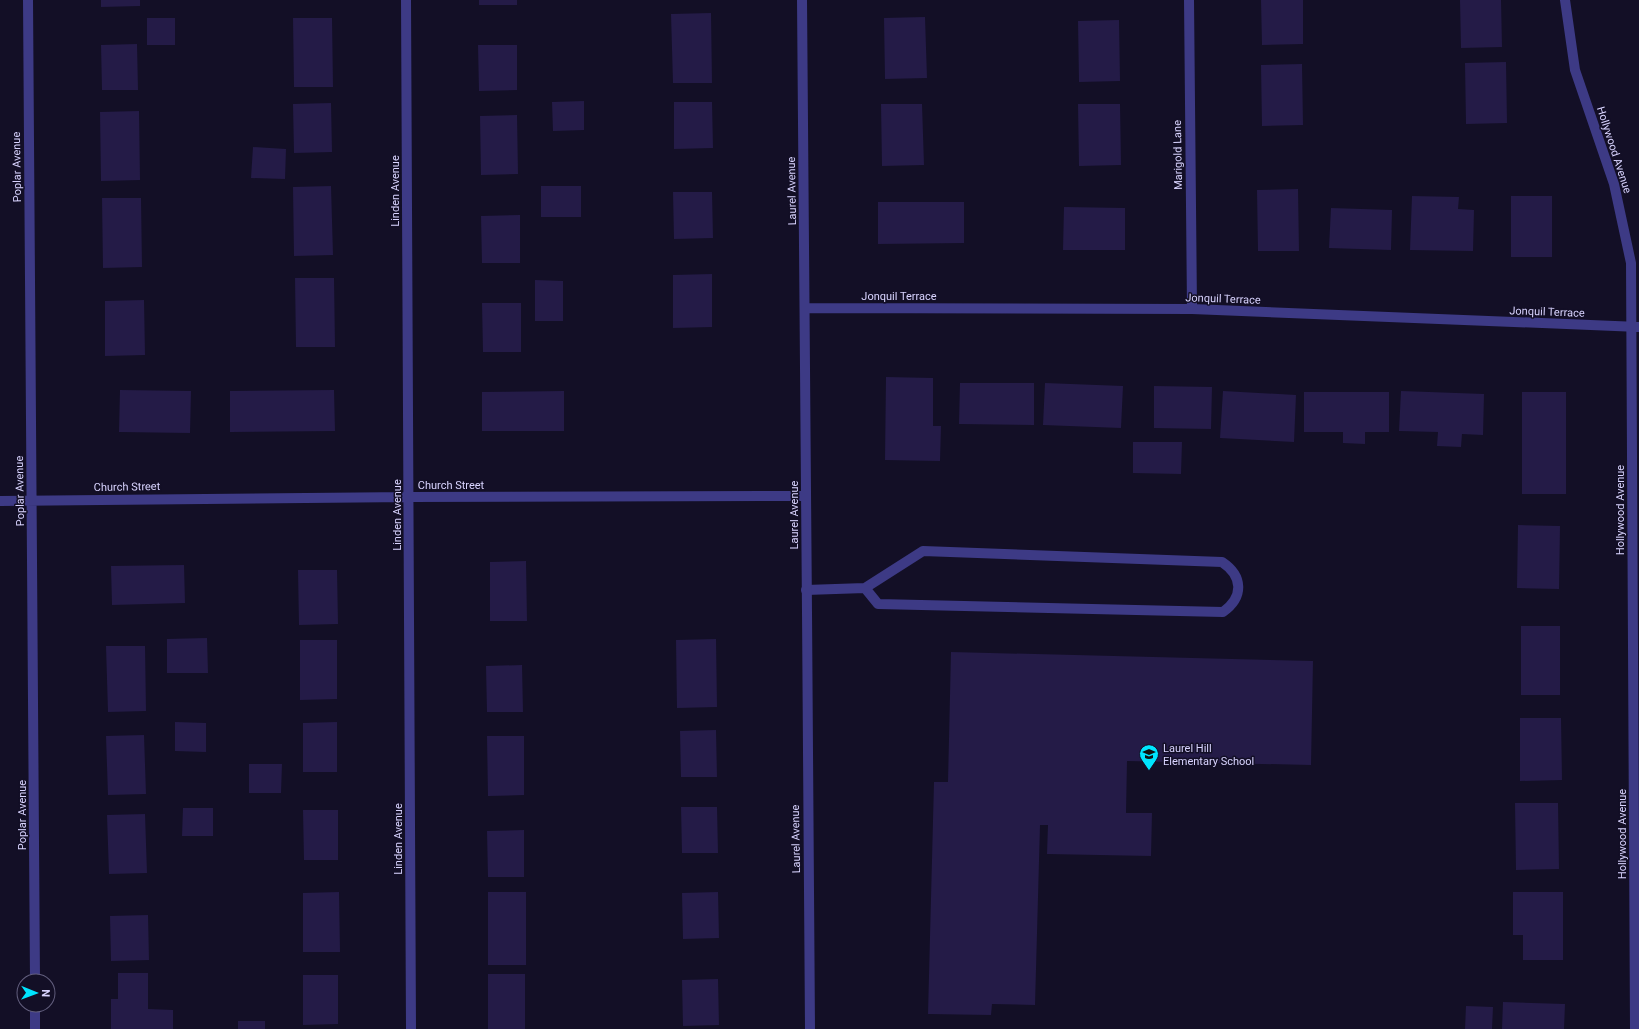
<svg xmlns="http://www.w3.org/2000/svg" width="1639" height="1029" viewBox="0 0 1639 1029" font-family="Roboto,sans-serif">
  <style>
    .building { fill: #241b47 }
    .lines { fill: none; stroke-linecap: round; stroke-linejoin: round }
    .lane { stroke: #3d3a85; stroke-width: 10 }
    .street { stroke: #3d3a85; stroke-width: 10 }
    .labels { text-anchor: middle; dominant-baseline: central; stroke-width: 3; stroke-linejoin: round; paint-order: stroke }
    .street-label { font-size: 11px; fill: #d9d4ff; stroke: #130f26 }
    .poi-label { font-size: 11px; fill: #d9d4ff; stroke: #130f26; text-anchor: start }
  </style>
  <rect width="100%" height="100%" fill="#130f26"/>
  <path class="building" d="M 101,0 L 140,0 L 140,6 L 101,7 Z
    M 479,0 L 517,0 L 517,5 L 479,5 Z
    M 1261,0 L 1303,0 L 1303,44 L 1262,45 Z
    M 1460,0 L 1501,0 L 1502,47 L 1461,48 Z
    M 711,13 L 712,83 L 673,83 L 671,14 Z
    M 925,17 L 927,78 L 885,79 L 884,18 Z
    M 147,18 L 175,18 L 175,45 L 147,45 Z
    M 293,18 L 332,18 L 333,87 L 294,87 Z
    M 1119,20 L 1120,81 L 1079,82 L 1078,21 Z
    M 137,44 L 138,90 L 102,90 L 101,45 Z
    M 478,45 L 517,45 L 517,90 L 479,91 Z
    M 1506,62 L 1507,123 L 1466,124 L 1465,63 Z
    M 1302,64 L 1303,125 L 1262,126 L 1261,65 Z
    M 584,101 L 584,130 L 553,131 L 552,102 Z
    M 674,102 L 712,102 L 713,148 L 674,149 Z
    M 331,103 L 332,152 L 294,153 L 293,104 Z
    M 881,104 L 922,104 L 924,165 L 882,166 Z
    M 1078,104 L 1120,104 L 1121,165 L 1079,166 Z
    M 139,111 L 140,180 L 101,181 L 100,112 Z
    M 517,115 L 518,174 L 481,175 L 480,116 Z
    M 253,147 L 286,149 L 285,179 L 251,178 Z
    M 331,186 L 333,255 L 294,256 L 293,187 Z
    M 541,186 L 581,186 L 581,217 L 541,217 Z
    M 1298,189 L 1299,251 L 1258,251 L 1257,190 Z
    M 673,192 L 712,192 L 713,238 L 674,239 Z
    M 1412,196 L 1459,197 L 1458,209 L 1474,210 L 1473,251 L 1410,250 Z
    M 1511,196 L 1552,196 L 1552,257 L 1511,257 Z
    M 102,198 L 141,198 L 142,267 L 103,268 Z
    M 878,202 L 964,202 L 964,243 L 878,244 Z
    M 1064,207 L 1125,208 L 1125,250 L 1063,250 Z
    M 1331,208 L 1392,210 L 1391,250 L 1329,248 Z
    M 520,215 L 520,263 L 482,263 L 481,216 Z
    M 712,274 L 712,327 L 673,328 L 673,275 Z
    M 295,278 L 334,278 L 335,347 L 296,347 Z
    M 535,280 L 563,281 L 563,321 L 535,321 Z
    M 144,300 L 145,355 L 105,356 L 105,301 Z
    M 482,303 L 521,303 L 521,352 L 483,352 Z
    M 886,377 L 933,378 L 933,426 L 941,426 L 940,461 L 885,460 Z
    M 960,383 L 1034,383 L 1034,425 L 959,424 Z
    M 1045,383 L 1123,386 L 1121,428 L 1043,425 Z
    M 1154,386 L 1212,387 L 1211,429 L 1154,428 Z
    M 120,390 L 191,391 L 190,433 L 119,432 Z
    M 334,390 L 335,431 L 230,432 L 230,391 Z
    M 564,391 L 564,431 L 482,431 L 482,392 Z
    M 1223,391 L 1296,395 L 1294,442 L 1220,438 Z
    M 1401,391 L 1484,394 L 1483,435 L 1462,434 L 1461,447 L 1437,446 L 1438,432 L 1399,431 Z
    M 1304,392 L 1389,392 L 1389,432 L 1365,432 L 1365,444 L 1343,443 L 1343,432 L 1304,432 Z
    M 1522,392 L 1566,392 L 1566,494 L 1522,494 Z
    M 1133,442 L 1182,442 L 1181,474 L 1133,473 Z
    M 1518,525 L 1560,526 L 1559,589 L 1517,588 Z
    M 526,561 L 527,621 L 490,621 L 490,562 Z
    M 184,565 L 185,603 L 112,605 L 111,566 Z
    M 298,570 L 337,570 L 338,624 L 299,625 Z
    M 1521,626 L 1560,626 L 1560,695 L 1521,695 Z
    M 207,638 L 208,673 L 167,673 L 167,639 Z
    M 716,639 L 717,707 L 677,708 L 676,640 Z
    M 300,640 L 337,640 L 337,699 L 300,700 Z
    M 106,646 L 145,646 L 146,711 L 108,712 Z
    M 951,652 L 1313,661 L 1311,765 L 1127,761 L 1126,813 L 1152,813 L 1151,856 L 1047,854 L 1048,825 L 1040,825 L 1035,1005 L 992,1004 L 991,1015 L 928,1014 L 934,782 L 948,782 Z
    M 522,665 L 523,712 L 487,712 L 486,666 Z
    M 1520,718 L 1561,718 L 1562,780 L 1520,781 Z
    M 175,722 L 206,723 L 206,752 L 175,751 Z
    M 337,722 L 337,772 L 303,772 L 303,723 Z
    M 716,730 L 717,777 L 681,777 L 680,731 Z
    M 144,735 L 146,794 L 108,795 L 106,736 Z
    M 487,736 L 524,736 L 524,795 L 488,796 Z
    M 249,764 L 282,764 L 281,793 L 249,793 Z
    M 1515,803 L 1558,803 L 1559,869 L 1516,870 Z
    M 681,807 L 717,807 L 718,853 L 682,853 Z
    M 183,808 L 213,808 L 213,836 L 182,836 Z
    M 303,810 L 338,810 L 338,860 L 304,860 Z
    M 145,814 L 147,873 L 109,874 L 107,815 Z
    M 524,830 L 524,877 L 488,877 L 487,831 Z
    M 339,892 L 340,952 L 303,952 L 303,893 Z
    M 488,892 L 526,892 L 526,965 L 488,965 Z
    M 718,892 L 719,938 L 683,939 L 682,893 Z
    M 1513,892 L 1563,892 L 1563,960 L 1523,960 L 1523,935 L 1513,935 Z
    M 148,915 L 149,960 L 111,961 L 110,916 Z
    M 118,973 L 148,973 L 148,1009 L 173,1010 L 173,1029 L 111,1029 L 111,999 L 118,999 Z
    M 488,974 L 525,974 L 525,1029 L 488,1029 Z
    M 303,975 L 338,975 L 338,1024 L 303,1025 Z
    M 718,979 L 719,1025 L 683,1026 L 682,980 Z
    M 1503,1002 L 1565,1004 L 1564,1029 L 1502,1029 Z
    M 1466,1006 L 1493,1007 L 1492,1029 L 1465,1029 Z
    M 238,1021 L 265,1021 L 265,1029 L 238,1029 Z"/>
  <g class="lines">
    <path class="lane" d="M 806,590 L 865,588 L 923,551 L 1222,562 C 1243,576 1244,597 1223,612 L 878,604 L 865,588"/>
    <path class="street" d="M 28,0 L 35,981
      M 406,0 L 411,1029
      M 802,0 C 806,343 807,686 810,1029
      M 1189,0 L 1192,309
      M 1565,0 L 1575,70 L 1614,184 L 1631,263 L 1635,1029
      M 806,308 L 1192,309 L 1639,327
      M 0,501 L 409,497 L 805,496
      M 35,1005 L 35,1029"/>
  </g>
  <defs>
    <symbol id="school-pin" viewBox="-11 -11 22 30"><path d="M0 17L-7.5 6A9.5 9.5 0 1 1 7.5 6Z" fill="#00e5ff" stroke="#130f26"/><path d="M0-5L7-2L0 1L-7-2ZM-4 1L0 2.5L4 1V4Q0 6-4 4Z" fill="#111"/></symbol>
  </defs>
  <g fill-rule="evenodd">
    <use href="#school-pin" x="1138" y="743" width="22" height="30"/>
  </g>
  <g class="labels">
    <g class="street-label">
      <text transform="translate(1614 150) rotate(72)">Hollywood Avenue</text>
      <text transform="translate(1178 155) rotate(-91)">Marigold Lane</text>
      <text transform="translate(17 167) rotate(-91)">Poplar Avenue</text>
      <text transform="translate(395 191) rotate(-90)">Linden Avenue</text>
      <text transform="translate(792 191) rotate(-91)">Laurel Avenue</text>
      <text x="899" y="296">Jonquil Terrace</text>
      <text transform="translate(1223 299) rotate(2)">Jonquil Terrace</text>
      <text transform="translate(1547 312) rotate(2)">Jonquil Terrace</text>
      <text x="451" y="485">Church Street</text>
      <text transform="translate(127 487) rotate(-1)">Church Street</text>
      <text transform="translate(20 491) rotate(-91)">Poplar Avenue</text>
      <text transform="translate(1620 510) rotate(-90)">Hollywood Avenue</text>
      <text transform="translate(397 515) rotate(-90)">Linden Avenue</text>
      <text transform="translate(794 515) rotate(-90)">Laurel Avenue</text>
      <text transform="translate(22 815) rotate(-90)">Poplar Avenue</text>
      <text transform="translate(1622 834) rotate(-90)">Hollywood Avenue</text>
      <text transform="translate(398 839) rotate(-90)">Linden Avenue</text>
      <text transform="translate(796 839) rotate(-91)">Laurel Avenue</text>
    </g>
    <g class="poi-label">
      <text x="1163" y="748">Laurel Hill<tspan x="1163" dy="13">Elementary School</tspan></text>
    </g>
  </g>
  <g transform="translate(36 993) rotate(91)"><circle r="19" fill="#130f26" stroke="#625e7d"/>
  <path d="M0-3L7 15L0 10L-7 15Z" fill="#00e5ff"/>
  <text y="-6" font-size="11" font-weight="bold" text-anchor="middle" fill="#d9d4ff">N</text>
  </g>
</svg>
